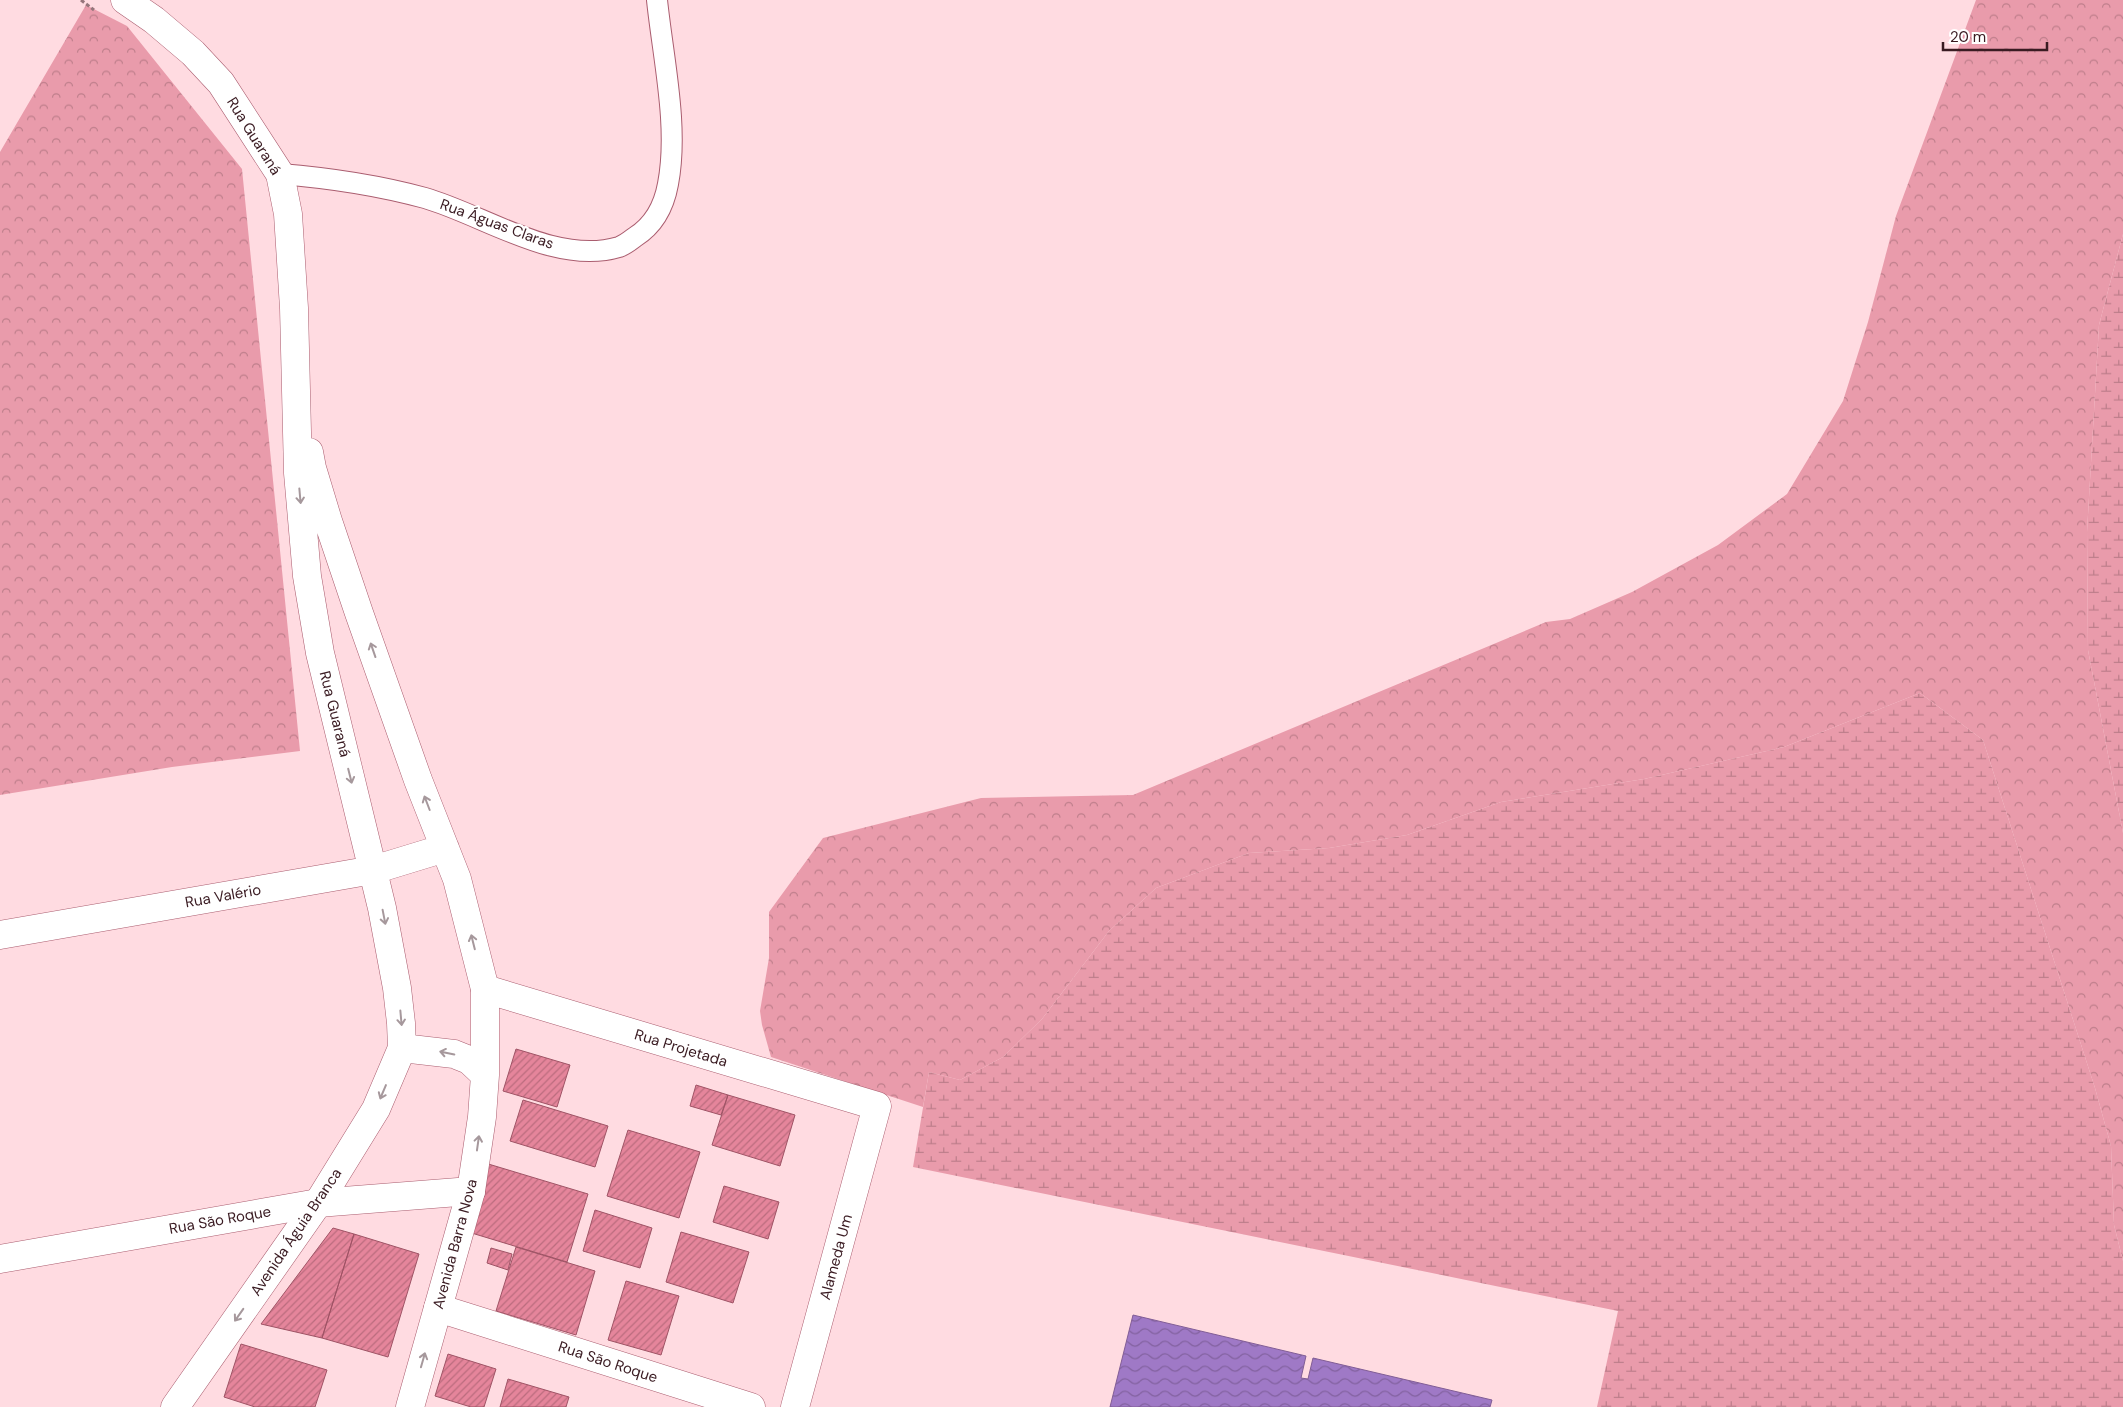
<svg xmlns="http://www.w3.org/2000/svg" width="2123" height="1407" viewBox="0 0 2123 1407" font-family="'DM Sans',sans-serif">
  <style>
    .forest { fill: url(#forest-crowns) }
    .wetland { fill: url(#wetland-marsh) }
    .water { fill: url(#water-waves); stroke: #815d95 }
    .building { fill: url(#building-hatch); stroke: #9f5365 }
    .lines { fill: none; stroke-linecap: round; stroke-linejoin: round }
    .lane-casing { stroke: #aa5d6f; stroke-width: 22 }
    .street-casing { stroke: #aa5d6f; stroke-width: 29 }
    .secondary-casing { stroke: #aa5d6f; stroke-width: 29 }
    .path { stroke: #96757b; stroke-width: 3; stroke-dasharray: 4 2.5; stroke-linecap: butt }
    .lane { stroke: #fff; stroke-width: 20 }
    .street { stroke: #fff; stroke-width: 28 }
    .secondary { stroke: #fff; stroke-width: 28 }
    .oneway { stroke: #a6989c }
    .labels { text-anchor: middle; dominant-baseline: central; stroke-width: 4.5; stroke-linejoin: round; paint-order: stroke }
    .street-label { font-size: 15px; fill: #3a1b22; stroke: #fff }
  </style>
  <defs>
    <pattern id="forest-crowns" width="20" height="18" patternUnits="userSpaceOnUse" patternTransform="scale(1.25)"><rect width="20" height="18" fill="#e99bab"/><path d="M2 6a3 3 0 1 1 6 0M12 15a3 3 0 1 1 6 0" fill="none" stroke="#be7e8b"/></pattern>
    <pattern id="wetland-marsh" width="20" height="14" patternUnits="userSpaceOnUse" patternTransform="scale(1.25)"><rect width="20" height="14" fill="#e99bab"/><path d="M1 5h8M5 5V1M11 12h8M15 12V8" fill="none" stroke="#be7e8b"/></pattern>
    <pattern id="water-waves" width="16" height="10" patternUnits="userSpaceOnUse" patternTransform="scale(1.25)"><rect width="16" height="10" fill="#9f79c6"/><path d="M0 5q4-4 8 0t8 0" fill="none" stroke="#8362a0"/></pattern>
    <pattern id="building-hatch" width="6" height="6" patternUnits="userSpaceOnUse" patternTransform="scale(1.25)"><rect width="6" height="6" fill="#e5859b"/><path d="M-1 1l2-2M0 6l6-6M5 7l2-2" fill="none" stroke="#bb6c7e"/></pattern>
  </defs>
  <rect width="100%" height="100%" fill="#ffdbe1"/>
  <path class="forest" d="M 1976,0 L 2123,0 L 2123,234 L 2099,325 L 2087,532 L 2088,650 L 2123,833 L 2123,1261 L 2114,1225 L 2111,1146 L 2095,1088 L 1983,740 L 1920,693 L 1784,747 L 1644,779 L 1501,802 L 1407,835 L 1329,848 L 1249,853 L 1156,888 L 1109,931 L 1042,1019 L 1003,1057 L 960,1080 L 929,1072 L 923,1107 L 771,1057 L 762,1025 L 760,1011 L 769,958 L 769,912 L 823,838 L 981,798 L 1133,795 L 1546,622 L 1570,619 L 1632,592 L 1718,545 L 1787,494 L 1843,401 L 1868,322 L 1896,216 Z
    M 86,5 L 127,26 L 242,169 L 300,751 L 172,767 L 0,795 L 0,152 Z"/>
  <path class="wetland" d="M 2123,234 L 2123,833 L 2088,650 L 2087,532 L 2099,325 Z
    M 1920,693 L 1983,740 L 2095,1088 L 2111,1146 L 2114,1225 L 2123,1261 L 2123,1407 L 1597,1407 L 1618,1311 L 913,1167 L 929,1072 L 960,1080 L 1003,1057 L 1042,1019 L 1109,931 L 1156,888 L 1249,853 L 1329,848 L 1407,835 L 1501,802 L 1644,779 L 1784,747 Z"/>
  <path class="water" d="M 1133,1315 L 1306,1356 L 1301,1378 L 1308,1379 L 1313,1358 L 1492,1400 L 1490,1407 L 1110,1407 Z"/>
  <path class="building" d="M 516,1049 L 570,1065 L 557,1107 L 503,1091 Z
    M 696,1085 L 728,1095 L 721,1115 L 690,1106 Z
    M 728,1095 L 795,1115 L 780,1166 L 712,1145 Z
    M 523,1100 L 608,1126 L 595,1167 L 510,1141 Z
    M 628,1130 L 700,1152 L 679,1218 L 607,1196 Z
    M 485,1163 L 588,1194 L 567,1262 L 465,1231 Z
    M 724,1186 L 779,1202 L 768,1239 L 713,1222 Z
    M 595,1210 L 652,1228 L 640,1268 L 583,1251 Z
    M 333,1228 L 354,1234 L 322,1338 L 261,1324 Z
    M 681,1232 L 749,1252 L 733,1303 L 666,1282 Z
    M 354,1234 L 419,1254 L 388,1357 L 322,1338 Z
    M 516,1247 L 595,1271 L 576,1335 L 496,1311 Z
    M 491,1248 L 512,1254 L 508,1270 L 487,1263 Z
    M 626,1281 L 679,1296 L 661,1355 L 608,1340 Z
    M 241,1344 L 327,1370 L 315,1407 L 255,1407 L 224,1397 Z
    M 448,1354 L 496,1369 L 484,1407 L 471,1407 L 435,1396 Z
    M 508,1379 L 569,1397 L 566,1407 L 500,1407 Z"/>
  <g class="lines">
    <defs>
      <path id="lane" d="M 280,174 C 330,178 377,185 425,198 C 484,215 556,266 619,247 C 625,245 631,240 635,237 C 654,225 664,206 668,184 C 679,127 663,58 657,0"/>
      <path id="street" d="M 485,989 L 877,1106 L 795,1407
        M 0,1259 L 318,1203 L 471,1191
        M 438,1308 L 751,1407"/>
      <path id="secondary" d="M 125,0 L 154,20 L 193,53 L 221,83 L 280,174 L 288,214 L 294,308 L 298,473 L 307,576 L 320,653 L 382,908 L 397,988 L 401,1023 L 402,1048 L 376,1109 L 318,1203 L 175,1407
        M 309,452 L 312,468 L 328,521 L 359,613 L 418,780 L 457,879 L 485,989 L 485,1075 L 482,1117 L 471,1191 L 410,1407
        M 0,935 L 373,870 L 445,848
        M 402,1048 L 454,1054 L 469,1060 L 485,1075"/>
    </defs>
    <use href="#lane" class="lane-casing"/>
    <use href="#street" class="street-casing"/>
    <use href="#secondary" class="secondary-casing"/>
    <path class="path" d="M 81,0 L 94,10"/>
    <use href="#lane" class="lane"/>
    <use href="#street" class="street"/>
    <use href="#secondary" class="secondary"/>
  </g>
  <defs><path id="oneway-shaft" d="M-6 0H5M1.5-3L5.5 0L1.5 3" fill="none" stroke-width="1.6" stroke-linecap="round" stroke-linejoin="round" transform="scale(1.25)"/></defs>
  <g class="oneway">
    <use href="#oneway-shaft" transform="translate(300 496) rotate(85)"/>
    <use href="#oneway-shaft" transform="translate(373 650) rotate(-109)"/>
    <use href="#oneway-shaft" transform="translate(350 776) rotate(76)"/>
    <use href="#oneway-shaft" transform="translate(427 803) rotate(-111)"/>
    <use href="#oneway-shaft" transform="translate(384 917) rotate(79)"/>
    <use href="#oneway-shaft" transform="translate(473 942) rotate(-104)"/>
    <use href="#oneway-shaft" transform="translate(401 1018) rotate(85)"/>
    <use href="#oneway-shaft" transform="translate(447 1053) rotate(-168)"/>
    <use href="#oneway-shaft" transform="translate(383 1092) rotate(113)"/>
    <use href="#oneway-shaft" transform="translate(478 1143) rotate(-82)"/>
    <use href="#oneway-shaft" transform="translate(239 1315) rotate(125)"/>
    <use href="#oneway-shaft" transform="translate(423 1360) rotate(-74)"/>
  </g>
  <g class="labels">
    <g class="street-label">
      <text transform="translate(254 136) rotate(58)">Rua Guaraná</text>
      <text transform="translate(497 224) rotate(20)">Rua Águas Claras</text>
      <text transform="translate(335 714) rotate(76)">Rua Guaraná</text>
      <text transform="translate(223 896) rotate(-10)">Rua Valério</text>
      <text transform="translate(681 1048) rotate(17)">Rua Projetada</text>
      <text transform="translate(220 1220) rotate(-10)">Rua São Roque</text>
      <text transform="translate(296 1232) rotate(-56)">Avenida Águia Branca</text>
      <text transform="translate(455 1244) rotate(-75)">Avenida Barra Nova</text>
      <text transform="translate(836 1257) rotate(-75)">Alameda Um</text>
      <text transform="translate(608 1362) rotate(18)">Rua São Roque</text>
    </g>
  </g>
  <path d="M1943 42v8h104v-8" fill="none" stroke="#3a1b22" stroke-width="2.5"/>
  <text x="1950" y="42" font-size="15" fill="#3a1b22" stroke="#ffffff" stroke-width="4" paint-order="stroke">20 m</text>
</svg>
